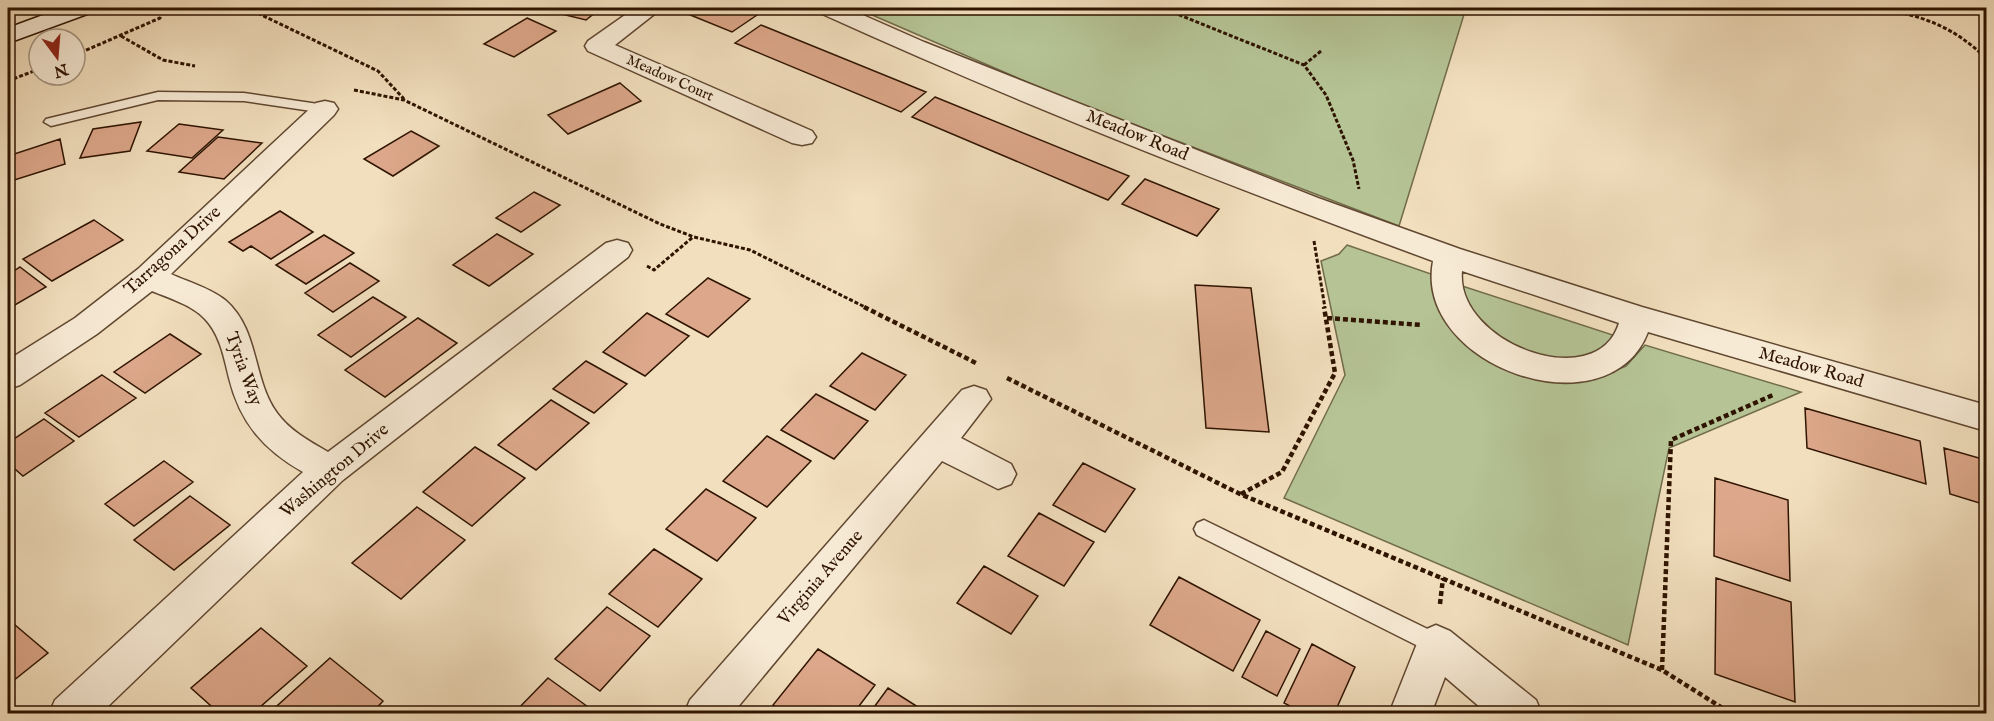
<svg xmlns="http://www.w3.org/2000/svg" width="1994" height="721" viewBox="0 0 1994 721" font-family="'IM FELL English',serif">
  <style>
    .green { fill: #b5c395; stroke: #726c4a; stroke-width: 1.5 }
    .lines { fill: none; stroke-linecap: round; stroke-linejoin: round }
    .stream { fill: #70796e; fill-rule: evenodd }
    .building { fill: #dca78a; stroke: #2f1400; stroke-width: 1.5 }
    .lane-casing { stroke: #604730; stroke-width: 3 }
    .street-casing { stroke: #604730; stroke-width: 3 }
    .secondary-casing { stroke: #2f1400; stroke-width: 3 }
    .path-far1 { stroke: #2f1400; stroke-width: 3; stroke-dasharray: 4 2; stroke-linecap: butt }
    .path { stroke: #2f1400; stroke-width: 4.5; stroke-dasharray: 5 3; stroke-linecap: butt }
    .lane { fill: #f7ead5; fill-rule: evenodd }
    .street { fill: #f7ead5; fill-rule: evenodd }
    .secondary { fill: #f7ead5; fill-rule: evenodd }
    .labels { text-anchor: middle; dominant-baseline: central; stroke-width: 5; stroke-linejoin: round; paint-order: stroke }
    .far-street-label { font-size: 15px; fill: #2f1400; stroke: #f7ead5 }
    .street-label { font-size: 18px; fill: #2f1400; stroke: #f7ead5 }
  </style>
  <rect width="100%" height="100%" fill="#f2dfbe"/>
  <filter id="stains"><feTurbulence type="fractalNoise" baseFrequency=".00333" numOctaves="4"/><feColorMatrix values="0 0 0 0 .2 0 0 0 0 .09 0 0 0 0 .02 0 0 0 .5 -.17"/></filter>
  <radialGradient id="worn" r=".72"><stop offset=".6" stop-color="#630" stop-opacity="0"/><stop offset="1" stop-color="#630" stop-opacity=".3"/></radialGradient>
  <path class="green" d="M 856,8 L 1466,8 L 1399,226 L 1057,95 Z
    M 1347,245 L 1431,274 L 1437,300 L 1450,326 L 1598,377 L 1626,366 L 1645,345 L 1801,392 L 1669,448 L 1628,645 L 1284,498 L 1345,375 L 1321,261 L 1339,254 Z
    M 1456,284 L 1619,337 L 1604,353 L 1554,363 L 1486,338 Z"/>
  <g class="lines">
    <path class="stream" d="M 1977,8 L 1986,8 L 1986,17 L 1983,16 Z"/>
  </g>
  <path class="building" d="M 558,8 L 601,8 L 586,20 L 553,12 Z
    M 689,8 L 746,8 L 760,13 L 732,32 L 683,12 Z
    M 527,18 L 556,31 L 514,57 L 484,44 Z
    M 761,25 L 926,92 L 901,112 L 735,43 Z
    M 620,83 L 641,101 L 568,134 L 548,115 Z
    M 935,97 L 1129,176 L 1108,200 L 912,117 Z
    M 141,122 L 130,151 L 80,158 L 93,129 Z
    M 179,124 L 223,130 L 192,158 L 147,151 Z
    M 411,131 L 439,146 L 393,176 L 364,159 Z
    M 218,137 L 262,143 L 224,179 L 179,172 Z
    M 60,139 L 65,164 L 8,182 L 8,156 Z
    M 1145,179 L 1219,209 L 1197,236 L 1122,204 Z
    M 534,192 L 560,205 L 521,232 L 496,218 Z
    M 280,211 L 313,232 L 271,259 L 251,246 L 243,251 L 229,242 Z
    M 94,220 L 123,240 L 52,281 L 23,259 Z
    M 497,234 L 533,254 L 489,286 L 453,265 Z
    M 324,235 L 354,253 L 306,284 L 276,265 Z
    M 350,263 L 379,281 L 333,312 L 305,293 Z
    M 20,267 L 46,287 L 8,309 L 8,275 Z
    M 708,278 L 750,299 L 708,337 L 666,314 Z
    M 1195,285 L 1251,288 L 1269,432 L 1206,428 Z
    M 373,297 L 406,317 L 351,357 L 318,335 Z
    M 647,313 L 689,336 L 645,376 L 603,352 Z
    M 418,318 L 457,343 L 385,397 L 345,370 Z
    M 170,334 L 201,354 L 145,393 L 114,372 Z
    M 862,353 L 906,375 L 875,410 L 830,386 Z
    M 586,361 L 627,384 L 594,413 L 553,389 Z
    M 102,375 L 136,398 L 79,437 L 45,413 Z
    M 816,394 L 868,421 L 834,459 L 781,430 Z
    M 551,400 L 589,423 L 536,470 L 498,445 Z
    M 1805,408 L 1920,441 L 1926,484 L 1807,448 Z
    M 44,419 L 74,441 L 23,476 L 8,463 L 8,443 Z
    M 767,436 L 811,461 L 767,507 L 723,481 Z
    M 475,447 L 525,478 L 472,526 L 423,492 Z
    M 1944,448 L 1986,460 L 1986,505 L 1950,494 Z
    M 164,461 L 193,482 L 134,526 L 105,504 Z
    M 1083,463 L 1135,489 L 1105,532 L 1053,505 Z
    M 1715,478 L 1788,500 L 1790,581 L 1714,556 Z
    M 706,489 L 756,518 L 717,561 L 666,529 Z
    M 190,496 L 230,525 L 174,570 L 134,540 Z
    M 417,507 L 465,540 L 401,599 L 352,563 Z
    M 1039,513 L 1094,542 L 1064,586 L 1008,556 Z
    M 654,549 L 702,579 L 658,627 L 609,594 Z
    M 984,566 L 1038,596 L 1011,634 L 957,603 Z
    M 1179,577 L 1260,620 L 1233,671 L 1150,625 Z
    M 1716,578 L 1791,602 L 1795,702 L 1715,674 Z
    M 607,607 L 650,636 L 600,691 L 555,659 Z
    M 8,619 L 48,653 L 8,685 Z
    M 261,628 L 307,666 L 252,714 L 220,714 L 191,688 Z
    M 1266,631 L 1300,649 L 1277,696 L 1242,677 Z
    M 1312,644 L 1355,667 L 1334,714 L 1305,714 L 1284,703 Z
    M 818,649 L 875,685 L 853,714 L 785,714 L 773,705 Z
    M 330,658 L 383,701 L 371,714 L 268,714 Z
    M 548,678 L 595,712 L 513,714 Z
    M 888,688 L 929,714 L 869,714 Z"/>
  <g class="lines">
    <defs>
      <path id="lane" d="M 158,92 L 244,93 L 325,105 L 332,109 L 325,113 L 244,101 L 158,100 L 51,126 L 44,122 L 46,119 Z
        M 1204,520 L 1444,637 L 1447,644 L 1444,651 L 1436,654 L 1428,651 L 1197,535 L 1194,529 L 1197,523 Z"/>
      <path id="street" d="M 635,8 L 662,8 L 615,45 L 812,131 L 816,137 L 812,143 L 802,145 L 792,143 L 588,51 L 585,46 L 588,41 Z
        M 816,8 L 847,8 L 924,42 L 1318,198 L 1460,249 L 1642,307 L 1986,405 L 1986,431 L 1648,332 C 1609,434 1413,367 1433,261 C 1226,185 1020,104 820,13 ZM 1462,271 L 1619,323 C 1597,396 1455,343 1462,271 Z
        M 325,101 L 334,103 L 338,109 L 334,115 L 171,274 C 188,282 210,288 225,300 C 260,330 252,379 277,413 C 289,430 309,441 328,452 L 606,243 L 617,240 L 628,243 L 632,250 L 628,257 L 343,480 L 100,714 L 49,714 L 55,700 L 303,472 C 264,450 240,423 229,378 C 224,357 220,335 205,319 C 192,305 169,298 152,291 L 97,334 L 20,385 L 8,389 L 8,360 L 75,318 L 138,269 L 316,103 Z
        M 974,386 L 986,390 L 991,399 L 961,438 L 1011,464 L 1016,474 L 1011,484 L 998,489 L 942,461 L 732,714 L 684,714 L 690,700 L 962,390 Z
        M 1436,625 L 1450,631 L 1536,700 L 1542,714 L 1488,714 L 1445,677 L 1431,714 L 1389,714 L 1422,631 Z"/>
      <path id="secondary" d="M 62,8 L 94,8 L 90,13 L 8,43 L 8,28 Z"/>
    </defs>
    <use href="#lane" class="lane-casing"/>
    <use href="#street" class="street-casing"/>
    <use href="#secondary" class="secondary-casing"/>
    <path class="path-far1" d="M 247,8 L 378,71 L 404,99
      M 1162,8 L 1304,65 L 1326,95 L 1353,160 L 1359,189
      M 1880,8 C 1925,17 1952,26 1986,58
      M 114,13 L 128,8
      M 121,36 L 163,60 L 195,66
      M 75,55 L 160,18 L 163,8
      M 1304,65 L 1321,51
      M 8,81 L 39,69
      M 354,90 L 404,100 L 660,224 L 694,237 L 750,250 L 867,308
      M 1314,241 L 1325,308
      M 647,266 L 654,270 L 693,237"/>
    <path class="path" d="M 864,307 L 976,363
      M 1327,318 L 1422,325
      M 1007,378 L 1240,494 L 1662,670 L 1732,714
      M 1241,494 L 1282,472 L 1335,373 L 1324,307
      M 1440,604 L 1443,578
      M 1662,670 L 1671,440 L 1773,395"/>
    <use href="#lane" class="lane"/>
    <use href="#street" class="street"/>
    <use href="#secondary" class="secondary"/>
  </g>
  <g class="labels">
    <g class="far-street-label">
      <text transform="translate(670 78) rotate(24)">Meadow Court</text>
    </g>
    <g class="street-label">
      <text transform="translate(1137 136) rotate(22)">Meadow Road</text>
      <text transform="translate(173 251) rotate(-42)">Tarragona Drive</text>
      <text transform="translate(1811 368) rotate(16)">Meadow Road</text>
      <text transform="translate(243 369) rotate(70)">Tyria Way</text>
      <text transform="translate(335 471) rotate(-40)">Washington Drive</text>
      <text transform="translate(821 578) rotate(-49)">Virginia Avenue</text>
    </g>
  </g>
  <rect width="1994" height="721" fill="none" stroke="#f2dfbe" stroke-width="30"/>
  <rect x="9" y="9" width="1976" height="703" fill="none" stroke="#2f1400" stroke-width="3"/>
  <rect x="15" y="15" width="1964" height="691" fill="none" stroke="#2f1400" stroke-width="1.5"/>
  <g transform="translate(57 57) rotate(164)"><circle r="28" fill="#f7ead5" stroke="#a79480" stroke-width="1.5"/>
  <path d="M0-4.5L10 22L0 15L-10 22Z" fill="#8f2418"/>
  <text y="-9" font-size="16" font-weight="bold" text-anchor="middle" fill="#2f1400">N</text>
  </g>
  <rect width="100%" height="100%" filter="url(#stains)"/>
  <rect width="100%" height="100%" fill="url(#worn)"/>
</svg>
